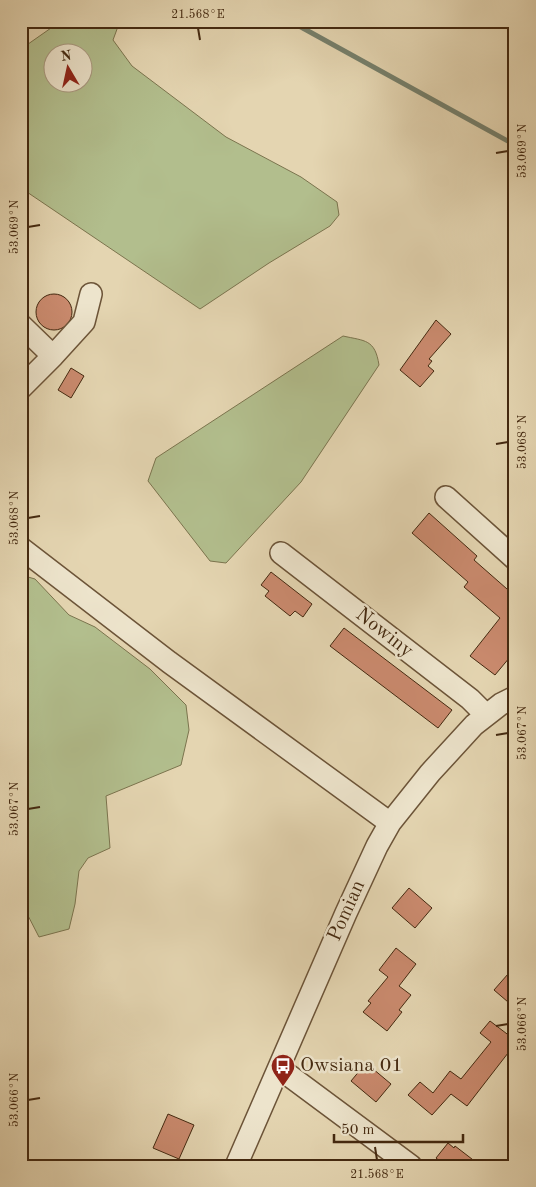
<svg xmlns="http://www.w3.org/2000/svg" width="536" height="1187" viewBox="0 0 536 1187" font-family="'Old Standard TT',serif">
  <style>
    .green { fill: #b2be8d; stroke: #7b744e; fill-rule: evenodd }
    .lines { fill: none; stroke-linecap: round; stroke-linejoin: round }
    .stream { stroke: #757f6b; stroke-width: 5 }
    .building { fill: #ca8a6e; stroke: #442910 }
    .minor-casing { stroke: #6c5438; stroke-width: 24 }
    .minor { stroke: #ede4cc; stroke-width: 21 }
    .ticks { fill: none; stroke: #442910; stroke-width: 2 }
    .labels { text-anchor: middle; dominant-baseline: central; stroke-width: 5; stroke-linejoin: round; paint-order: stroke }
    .street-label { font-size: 20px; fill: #442910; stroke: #ede4cc }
    .poi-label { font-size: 20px; fill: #442910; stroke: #ede4cc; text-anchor: start }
    .neatline { fill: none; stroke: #442910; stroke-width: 2 }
    .ticks-label { font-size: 12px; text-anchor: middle; fill: #442910 }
  </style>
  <rect width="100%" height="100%" fill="#e4d5b1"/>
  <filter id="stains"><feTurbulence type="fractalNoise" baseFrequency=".004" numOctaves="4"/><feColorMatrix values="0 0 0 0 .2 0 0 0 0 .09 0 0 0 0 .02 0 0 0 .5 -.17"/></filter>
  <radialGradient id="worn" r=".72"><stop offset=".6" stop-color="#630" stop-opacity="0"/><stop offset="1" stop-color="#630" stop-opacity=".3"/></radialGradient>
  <path class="green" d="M 61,21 L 120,21 L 113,40 L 132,66 L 226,137 L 301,177 L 337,202 L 339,215 L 330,226 L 269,263 L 200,309 L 21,188 L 21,49 ZM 52,52 L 82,52 L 82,82 L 52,82 Z
    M 343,336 C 365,341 375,339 379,365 L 301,482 L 226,563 L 210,561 L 148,481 L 156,458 Z
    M 21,575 L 35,579 L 69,615 L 95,627 L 150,669 L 186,705 L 189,730 L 181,765 L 106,796 L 110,848 L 88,858 L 79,871 L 75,904 L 69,929 L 39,937 L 21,902 Z"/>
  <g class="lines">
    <path class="stream" d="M 290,21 L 515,145
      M 21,29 L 32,21"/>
  </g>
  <path class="building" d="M36 312a18 18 0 1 1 36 0a18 18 0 1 1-36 0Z
    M 436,320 L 451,334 L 429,359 L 432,361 L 428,366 L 434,371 L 420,387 L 400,370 Z
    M 71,368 L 84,376 L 71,398 L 58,390 Z
    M 429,513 L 477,556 L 474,560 L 515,596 L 515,651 L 495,675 L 470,656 L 500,618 L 464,587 L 468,582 L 412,533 Z
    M 271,572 L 312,604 L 303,617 L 295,611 L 290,616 L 265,596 L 269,591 L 261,585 Z
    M 344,628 L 452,710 L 438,728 L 330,646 Z
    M 409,888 L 432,908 L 415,928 L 392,908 Z
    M 396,948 L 416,964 L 399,986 L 411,995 L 399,1010 L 402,1012 L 387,1031 L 363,1012 L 371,1003 L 368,1001 L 388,977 L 379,970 Z
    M 515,966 L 515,1008 L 494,990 Z
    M 490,1021 L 515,1040 L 515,1044 L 467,1106 L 451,1094 L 432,1115 L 408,1095 L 420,1082 L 433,1093 L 450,1071 L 461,1079 L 491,1042 L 480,1033 Z
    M 366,1063 L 391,1084 L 376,1102 L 351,1081 Z
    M 168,1114 L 194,1125 L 179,1159 L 153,1148 Z
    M 448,1143 L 454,1148 L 455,1146 L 481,1166 L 446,1166 L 436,1158 Z"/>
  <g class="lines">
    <defs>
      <path id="minor" d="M 21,325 L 53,356 L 84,322 L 91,294
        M 21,388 L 53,356
        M 446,497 L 515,559
        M 21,548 L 169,662 L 390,823
        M 281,553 L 470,699 L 486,715
        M 279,1068 L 411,1166
        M 236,1166 L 346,913 L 377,846 L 390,823 L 430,773 L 474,725 L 501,704 L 515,697"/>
    </defs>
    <use href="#minor" class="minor-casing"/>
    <use href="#minor" class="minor"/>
  </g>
  <path class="ticks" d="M 198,28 L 200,40M 496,153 L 508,151M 28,227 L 40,225M 496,444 L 508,442M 28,518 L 40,516M 496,735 L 508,733M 28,809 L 40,807M 496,1026 L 508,1024M 28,1100 L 40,1098M 375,1147 L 377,1160"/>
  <defs>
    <symbol id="bus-pin" viewBox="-11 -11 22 30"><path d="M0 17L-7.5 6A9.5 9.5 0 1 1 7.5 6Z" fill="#8f2418" stroke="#ede4cc"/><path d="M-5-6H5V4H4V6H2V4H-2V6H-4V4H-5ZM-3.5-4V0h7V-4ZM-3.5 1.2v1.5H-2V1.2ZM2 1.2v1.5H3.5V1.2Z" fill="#fff"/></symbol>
  </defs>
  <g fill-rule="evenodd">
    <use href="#bus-pin" x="269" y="1052" width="28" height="38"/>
  </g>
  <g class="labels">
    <g class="street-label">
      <text transform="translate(384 633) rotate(38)">Nowiny</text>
      <text transform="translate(347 911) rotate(-66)">Pomian</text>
    </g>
    <g class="poi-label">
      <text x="300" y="1066">Owsiana 01</text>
    </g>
  </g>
  <rect width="536" height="1187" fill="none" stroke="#e4d5b1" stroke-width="55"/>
  <g transform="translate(68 68) rotate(351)"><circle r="24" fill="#ede4cc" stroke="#a99981"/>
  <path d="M0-4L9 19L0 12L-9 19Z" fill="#8f2418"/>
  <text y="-8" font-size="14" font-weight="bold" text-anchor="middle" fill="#442910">N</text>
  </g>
  <path d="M334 1134v8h129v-8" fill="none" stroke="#442910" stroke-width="2.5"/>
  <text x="341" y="1134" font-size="15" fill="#442910" stroke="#ede4cc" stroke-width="4" paint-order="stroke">50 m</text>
  <rect x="28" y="28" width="480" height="1132" class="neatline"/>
  <g class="ticks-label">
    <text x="198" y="18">21.568°E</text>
    <text transform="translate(522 151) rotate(-90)" y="4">53.069°N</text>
    <text transform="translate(14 227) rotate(-90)" y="4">53.069°N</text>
    <text transform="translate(522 442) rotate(-90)" y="4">53.068°N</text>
    <text transform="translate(14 518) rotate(-90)" y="4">53.068°N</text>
    <text transform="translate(522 733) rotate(-90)" y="4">53.067°N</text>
    <text transform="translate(14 809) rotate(-90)" y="4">53.067°N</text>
    <text transform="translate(522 1024) rotate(-90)" y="4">53.066°N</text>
    <text transform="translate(14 1100) rotate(-90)" y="4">53.066°N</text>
    <text x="377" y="1178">21.568°E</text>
  </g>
  <rect width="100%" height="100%" filter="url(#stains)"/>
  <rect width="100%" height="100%" fill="url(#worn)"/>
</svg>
